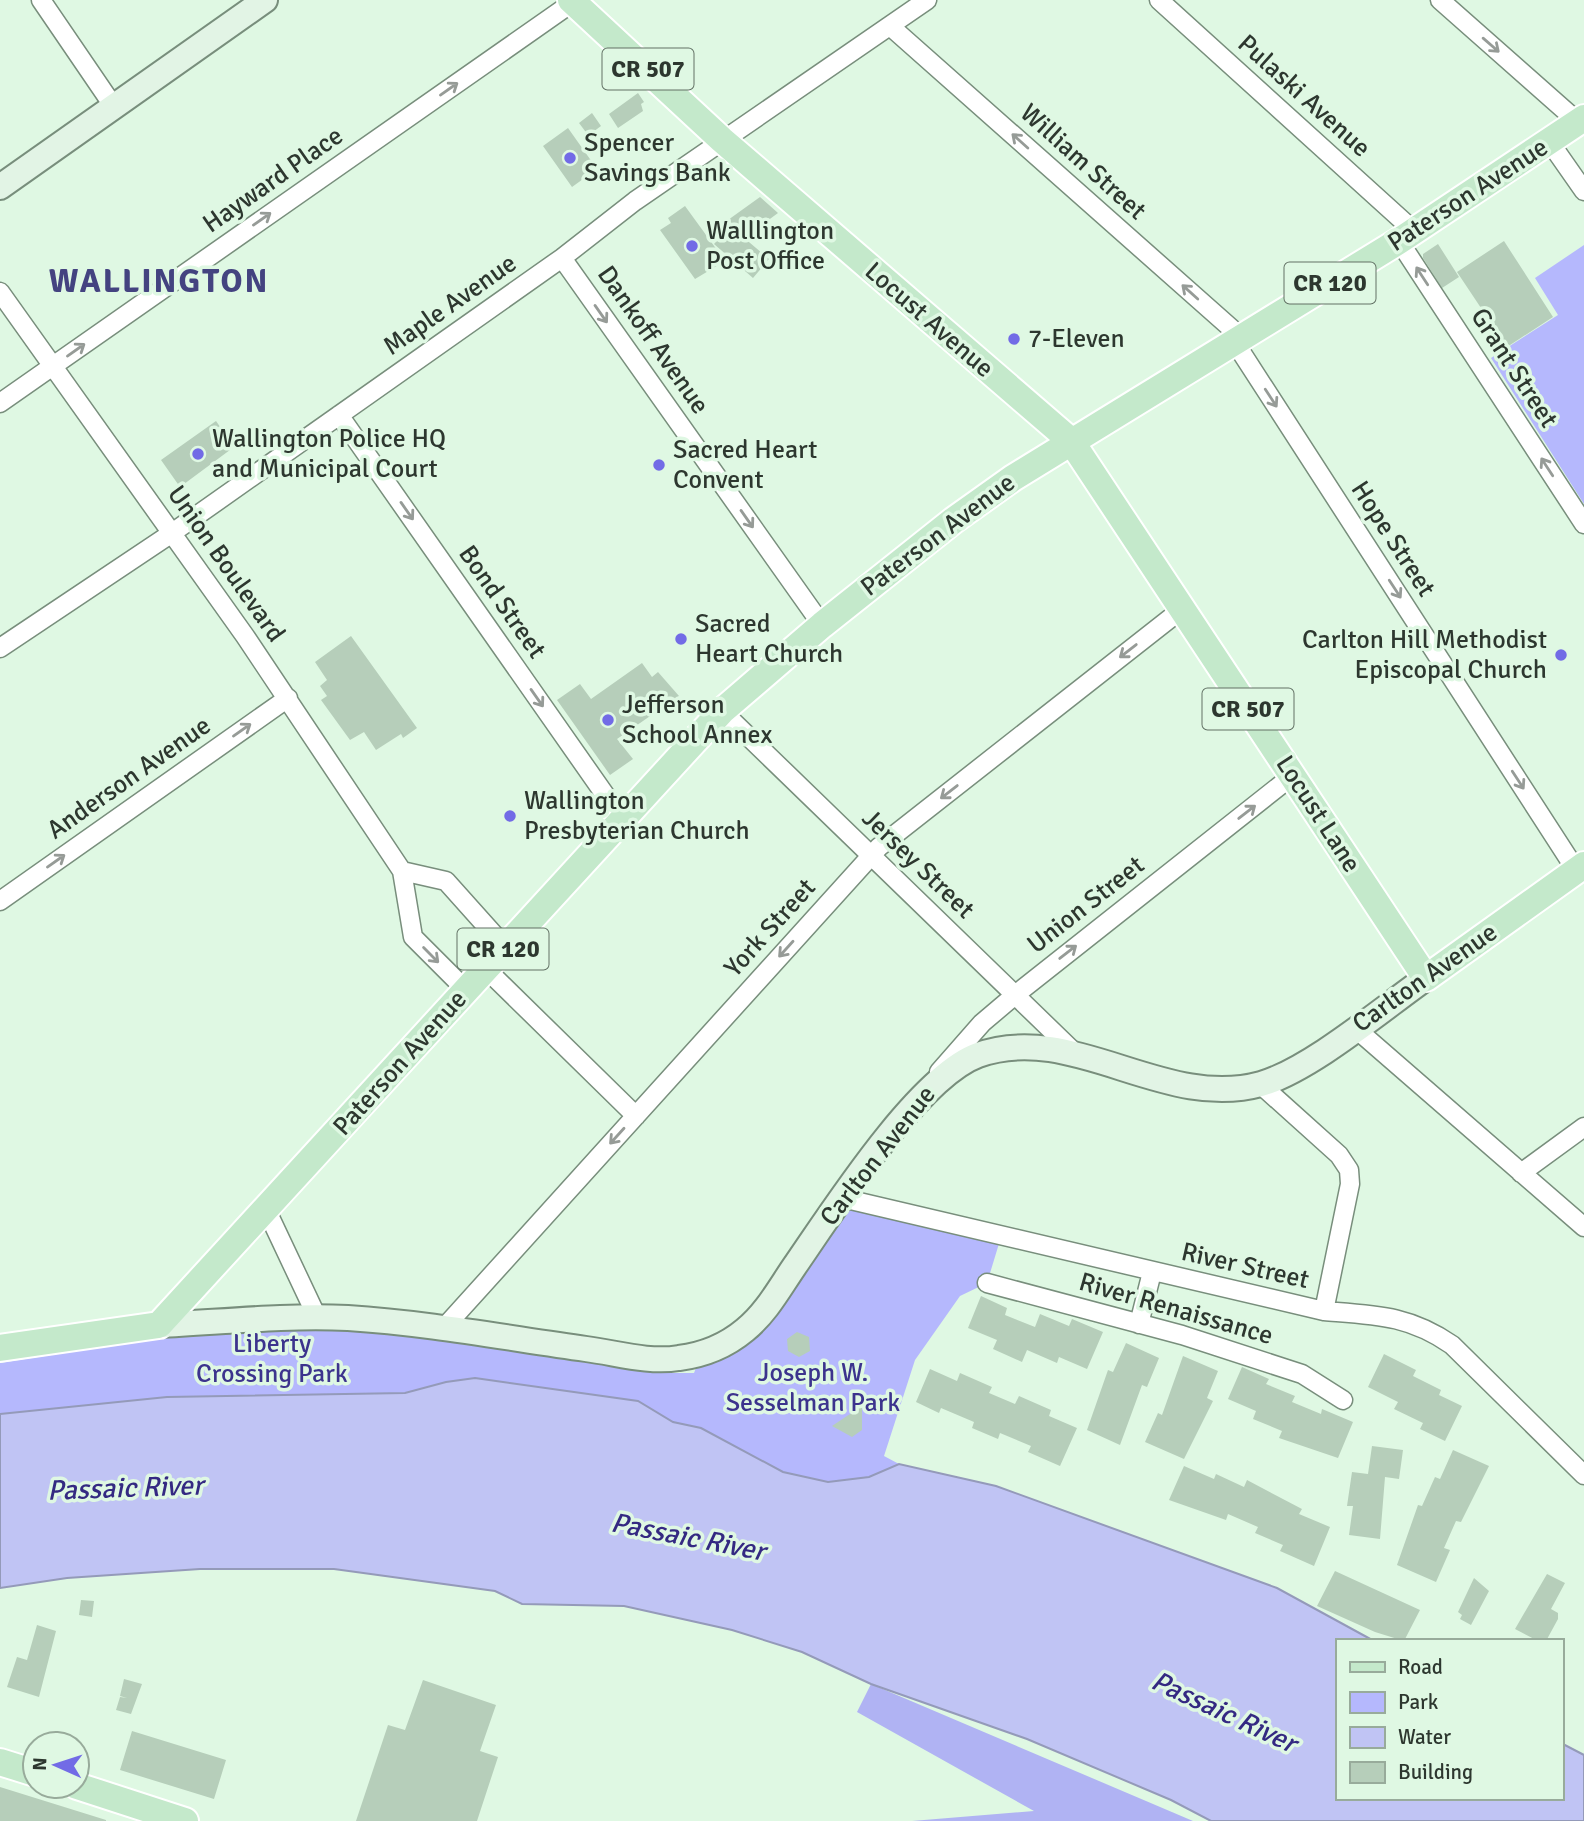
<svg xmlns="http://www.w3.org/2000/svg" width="1584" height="1821" viewBox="0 0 1584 1821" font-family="Signika,sans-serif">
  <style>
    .green { fill: #b5b8fd }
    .forest { fill: #b0b3f3 }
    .water { fill: #c0c4f4; stroke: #949ab9; stroke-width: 2 }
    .building { fill: #b6ceba }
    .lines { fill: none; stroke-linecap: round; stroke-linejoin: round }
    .street-casing { stroke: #788e7c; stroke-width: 21 }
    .secondary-casing { stroke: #788e7c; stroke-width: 28 }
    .primary-casing { stroke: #fff; stroke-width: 30 }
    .street { stroke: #fff; stroke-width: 18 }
    .secondary { stroke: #e2f4e5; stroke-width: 24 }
    .primary { stroke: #c4e9cb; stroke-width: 26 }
    .oneway { stroke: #969b97 }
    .poi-dot { fill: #726be6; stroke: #dff8e3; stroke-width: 2.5 }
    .labels { text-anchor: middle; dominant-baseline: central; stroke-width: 7; stroke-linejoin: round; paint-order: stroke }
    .shield { fill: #dff8e3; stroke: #627165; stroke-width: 2 }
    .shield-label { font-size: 24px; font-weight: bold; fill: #2d372f }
    .street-label { font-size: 26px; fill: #2d372f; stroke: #dff8e3 }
    .poi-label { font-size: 26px; fill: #2d372f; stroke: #dff8e3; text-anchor: start }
    .park-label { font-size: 26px; fill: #3c338d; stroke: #dff8e3 }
    .water-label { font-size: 28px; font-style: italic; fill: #342982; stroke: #dff8e3 }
    .district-label { font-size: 33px; font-weight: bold; letter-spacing: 2px; fill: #444380; stroke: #dff8e3 }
  </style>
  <rect width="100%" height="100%" fill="#dff8e3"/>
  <path class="green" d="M 1584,245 L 1584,504 L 1491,358 L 1558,315 L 1535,278 Z
    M 842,1198 L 1001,1237 L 987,1283 L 960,1296 L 915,1360 L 884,1456 L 899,1464 L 869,1477 L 828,1482 L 783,1472 L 701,1428 L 673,1422 L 638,1401 L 446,1382 L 405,1393 L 167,1397 L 0,1414 L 0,1363 L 261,1322 L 447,1336 L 518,1351 L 671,1373 L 694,1373 L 702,1353 L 724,1344 Z"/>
  <path class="forest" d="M 871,1684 L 1193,1821 L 912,1821 L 1034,1811 L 857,1712 Z"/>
  <path class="water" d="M 475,1378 L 638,1401 L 673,1422 L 701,1428 L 783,1472 L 828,1482 L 869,1477 L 899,1464 L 996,1486 L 1277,1588 L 1374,1641 L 1337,1641 L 1337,1798 L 1561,1798 L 1561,1743 L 1584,1755 L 1584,1821 L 1211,1821 L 1171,1800 L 1027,1739 L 871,1684 L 802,1652 L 732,1630 L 624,1606 L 522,1604 L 495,1591 L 334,1569 L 200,1569 L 67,1578 L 0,1588 L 0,1414 L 167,1397 L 405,1393 L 446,1382 Z"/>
  <path class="building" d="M 638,93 L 644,102 L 641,104 L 643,111 L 618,128 L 609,114 Z
    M 592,113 L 601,126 L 593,132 L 596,136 L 591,139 L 579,123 Z
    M 568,128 L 597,169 L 572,187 L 543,146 Z
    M 760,197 L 778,213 L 747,236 L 728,220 Z
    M 685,206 L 725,261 L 695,279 L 660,230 L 671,223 L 668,218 Z
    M 730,226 L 769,259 L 753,278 L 714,244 Z
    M 1504,241 L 1553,317 L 1507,347 L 1457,272 Z
    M 1438,244 L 1459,277 L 1442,288 L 1423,258 L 1423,254 Z
    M 216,421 L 234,447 L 180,487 L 161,460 Z
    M 351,636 L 417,728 L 403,738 L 401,734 L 376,750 L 364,732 L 350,740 L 321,700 L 327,696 L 320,686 L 327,680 L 315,662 Z
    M 642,663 L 652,677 L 658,672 L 679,696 L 617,739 L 633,759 L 610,775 L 557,700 L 580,684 L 591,699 Z
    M 981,1296 L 1007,1308 L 1005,1315 L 1035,1327 L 1040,1314 L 1069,1326 L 1072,1319 L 1103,1332 L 1087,1369 L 1059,1357 L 1057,1363 L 1027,1350 L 1022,1362 L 993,1349 L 997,1340 L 968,1328 Z
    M 797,1332 L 809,1337 L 810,1351 L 799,1357 L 788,1351 L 787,1339 Z
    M 1126,1343 L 1159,1358 L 1147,1387 L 1142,1385 L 1120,1445 L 1087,1430 L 1108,1370 L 1113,1372 Z
    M 1384,1354 L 1416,1370 L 1413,1376 L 1441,1390 L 1439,1395 L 1462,1406 L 1445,1441 L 1420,1429 L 1423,1423 L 1394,1409 L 1398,1402 L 1368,1387 Z
    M 1183,1356 L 1218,1371 L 1207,1398 L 1213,1401 L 1184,1459 L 1145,1442 L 1158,1413 L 1162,1415 Z
    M 1242,1367 L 1269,1379 L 1266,1384 L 1295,1396 L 1292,1402 L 1321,1414 L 1322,1409 L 1353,1422 L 1338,1458 L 1279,1438 L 1282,1431 L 1253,1419 L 1256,1411 L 1228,1399 Z
    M 930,1369 L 957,1381 L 960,1373 L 992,1387 L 989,1393 L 1015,1404 L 1019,1396 L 1051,1410 L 1049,1416 L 1077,1428 L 1060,1466 L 1028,1452 L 1031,1446 L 1000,1433 L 998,1439 L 972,1428 L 974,1422 L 941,1408 L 939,1413 L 916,1402 Z
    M 862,1406 L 862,1430 L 852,1437 L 832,1426 Z
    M 1372,1446 L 1403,1450 L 1399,1479 L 1385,1477 L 1380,1539 L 1349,1535 L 1353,1506 L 1347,1506 L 1352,1472 L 1368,1474 Z
    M 1453,1450 L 1489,1466 L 1461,1522 L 1456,1521 L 1444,1548 L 1450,1550 L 1436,1582 L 1397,1565 L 1418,1505 L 1422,1506 L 1435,1477 L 1440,1479 Z
    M 1184,1466 L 1214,1479 L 1216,1474 L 1244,1487 L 1247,1480 L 1302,1509 L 1299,1514 L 1330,1527 L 1314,1566 L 1280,1551 L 1283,1545 L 1255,1533 L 1258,1527 L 1228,1514 L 1226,1520 L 1169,1500 Z
    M 1335,1571 L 1420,1610 L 1404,1641 L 1375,1632 L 1317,1606 Z
    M 1547,1574 L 1565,1583 L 1551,1609 L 1558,1613 L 1558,1619 L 1546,1641 L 1538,1641 L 1515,1629 Z
    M 1474,1578 L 1489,1591 L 1471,1625 L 1460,1619 L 1462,1615 L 1458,1612 Z
    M 81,1600 L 94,1601 L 92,1617 L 79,1615 Z
    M 37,1625 L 56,1631 L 39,1697 L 7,1687 L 17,1657 L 27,1660 Z
    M 124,1679 L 142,1684 L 131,1714 L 116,1710 L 120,1697 L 127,1698 L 120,1696 Z
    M 423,1680 L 496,1705 L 480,1751 L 498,1757 L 477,1821 L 356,1821 L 388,1725 L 405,1730 Z
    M 132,1731 L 226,1760 L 214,1799 L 120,1770 Z
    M 0,1787 L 106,1820 L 106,1821 L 0,1821 Z"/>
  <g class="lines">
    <defs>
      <path id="street" d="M 41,0 L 114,107
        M 1159,0 L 1414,231
        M 1440,0 L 1578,122
        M 890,26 L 1241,337
        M 1549,141 L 1584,191
        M 1399,241 L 1584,524
        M 562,258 L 822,625
        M 0,292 L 245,636 L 402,871 L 413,937 L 466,990
        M 1234,341 L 1576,870
        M 0,403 L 576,0
        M 339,415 L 622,819
        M 0,648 L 172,533 L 562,258 L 635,201 L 927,0
        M 722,711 L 1076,1054
        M 402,871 L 446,881 L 505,947
        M 0,901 L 288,698
        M 485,968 L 636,1116
        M 1355,1028 L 1584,1227
        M 939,1072 L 982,1023 L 1015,995 L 1292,776
        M 1260,1084 L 1339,1155 L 1349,1170 L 1350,1184 L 1324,1311
        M 1521,1173 L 1584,1127
        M 842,1198 L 1324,1311 C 1375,1315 1409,1315 1452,1345 L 1584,1475
        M 267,1211 L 317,1317
        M 987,1283 L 1182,1335 L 1302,1374 L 1343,1400
        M 1139,1324 L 1152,1272
        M 442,1330 L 879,847 L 1182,609"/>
      <path id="secondary" d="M 0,187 L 265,0
        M 159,1325 C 222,1322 285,1315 348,1318 C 427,1323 507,1338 586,1349 C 617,1353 648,1363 679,1358 C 703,1355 727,1345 745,1330 C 766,1313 779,1289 794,1267 C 832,1212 918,1077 978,1055 C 1073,1021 1163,1111 1261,1084 C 1310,1070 1382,1009 1426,978"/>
      <path id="primary" d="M 571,0 L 722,140 L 1071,441 L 1426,978 L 1584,865
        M 0,1348 L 159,1325 L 722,711 L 822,625 L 954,520 L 1013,478 L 1399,241 L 1584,118
        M 0,1762 L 35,1773
        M 77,1786 L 185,1821"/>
    </defs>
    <use href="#street" class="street-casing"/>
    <use href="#secondary" class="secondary-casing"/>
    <use href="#primary" class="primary-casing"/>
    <use href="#street" class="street"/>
    <use href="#secondary" class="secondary"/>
    <use href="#primary" class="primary"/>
  </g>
  <defs><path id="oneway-shaft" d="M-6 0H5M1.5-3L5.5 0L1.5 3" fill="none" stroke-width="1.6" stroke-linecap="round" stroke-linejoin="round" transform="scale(1.75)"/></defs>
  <g class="oneway">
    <use href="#oneway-shaft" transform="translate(1491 45) rotate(41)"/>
    <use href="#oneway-shaft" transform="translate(449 89) rotate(-35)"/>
    <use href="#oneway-shaft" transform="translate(1020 141) rotate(-138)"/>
    <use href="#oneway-shaft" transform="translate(262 219) rotate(-35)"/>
    <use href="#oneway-shaft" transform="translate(1422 276) rotate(-123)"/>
    <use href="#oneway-shaft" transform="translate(1190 292) rotate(-138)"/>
    <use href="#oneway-shaft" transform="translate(601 314) rotate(55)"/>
    <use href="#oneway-shaft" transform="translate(76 350) rotate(-35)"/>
    <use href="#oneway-shaft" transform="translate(1271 398) rotate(57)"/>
    <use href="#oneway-shaft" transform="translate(1547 467) rotate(-123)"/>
    <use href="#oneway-shaft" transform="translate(407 511) rotate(55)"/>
    <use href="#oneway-shaft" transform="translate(747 519) rotate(55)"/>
    <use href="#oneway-shaft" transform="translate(1395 589) rotate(57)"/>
    <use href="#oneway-shaft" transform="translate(1128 651) rotate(142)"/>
    <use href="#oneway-shaft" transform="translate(537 698) rotate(55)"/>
    <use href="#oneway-shaft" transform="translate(242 730) rotate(-35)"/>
    <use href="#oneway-shaft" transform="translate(1518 780) rotate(57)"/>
    <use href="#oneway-shaft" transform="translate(949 792) rotate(142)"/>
    <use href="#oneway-shaft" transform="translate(1247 812) rotate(-38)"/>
    <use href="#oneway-shaft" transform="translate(56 861) rotate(-35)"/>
    <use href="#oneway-shaft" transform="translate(786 949) rotate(132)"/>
    <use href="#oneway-shaft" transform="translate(1068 952) rotate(-38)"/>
    <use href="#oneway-shaft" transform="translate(431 955) rotate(45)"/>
    <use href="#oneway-shaft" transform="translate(617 1136) rotate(132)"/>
  </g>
  <g class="poi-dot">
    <circle cx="570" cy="158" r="7"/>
    <circle cx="692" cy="246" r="7"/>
    <circle cx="1014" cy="339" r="7"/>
    <circle cx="198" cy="454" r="7"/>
    <circle cx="659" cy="465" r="7"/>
    <circle cx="681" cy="639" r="7"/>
    <circle cx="1561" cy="655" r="7"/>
    <circle cx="608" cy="720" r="7"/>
    <circle cx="510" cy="816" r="7"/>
  </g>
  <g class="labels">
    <g class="shield">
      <rect x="602.5" y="48.5" width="91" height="41" rx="5"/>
      <rect x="1284.5" y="262.5" width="91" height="41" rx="5"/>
      <rect x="1202.5" y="688.5" width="91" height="41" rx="5"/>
      <rect x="457.5" y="928.5" width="91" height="41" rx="5"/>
    </g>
    <g class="shield-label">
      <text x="648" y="69">CR 507</text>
      <text x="1330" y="283">CR 120</text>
      <text x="1248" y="709">CR 507</text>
      <text x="503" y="949">CR 120</text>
    </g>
    <g class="street-label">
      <text transform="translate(1304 96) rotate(42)">Pulaski Avenue</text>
      <text transform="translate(1083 162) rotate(42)">William Street</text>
      <text transform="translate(273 180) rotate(-35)">Hayward Place</text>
      <text transform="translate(1468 195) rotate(-33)">Paterson Avenue</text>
      <text transform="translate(450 305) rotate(-35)">Maple Avenue</text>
      <text transform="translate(929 320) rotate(41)">Locust Avenue</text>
      <text transform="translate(653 340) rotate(55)">Dankoff Avenue</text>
      <text transform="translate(1514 368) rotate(57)">Grant Street</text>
      <text transform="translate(938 535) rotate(-37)">Paterson Avenue</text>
      <text transform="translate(1393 539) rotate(57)">Hope Street</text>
      <text transform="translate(226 564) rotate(55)">Union Boulevard</text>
      <text transform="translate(502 602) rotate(55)">Bond Street</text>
      <text transform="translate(129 778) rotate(-35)">Anderson Avenue</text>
      <text transform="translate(1318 814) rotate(57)">Locust Lane</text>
      <text transform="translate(918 864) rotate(44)">Jersey Street</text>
      <text transform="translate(1086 905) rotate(-38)">Union Street</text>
      <text transform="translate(770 928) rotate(-48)">York Street</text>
      <text transform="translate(1425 978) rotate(-35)">Carlton Avenue</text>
      <text transform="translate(400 1063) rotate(-48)">Paterson Avenue</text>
      <text transform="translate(878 1156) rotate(-52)">Carlton Avenue</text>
      <text transform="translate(1245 1266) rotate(13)">River Street</text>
      <text transform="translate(1176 1309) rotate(16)">River Renaissance</text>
    </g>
    <g class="poi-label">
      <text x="584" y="143">Spencer<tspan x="584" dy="30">Savings Bank</tspan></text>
      <text x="706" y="231">Walllington<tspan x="706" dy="30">Post Office</tspan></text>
      <text x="1028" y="339">7-Eleven</text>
      <text x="212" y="439">Wallington Police HQ<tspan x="212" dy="30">and Municipal Court</tspan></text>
      <text x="673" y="450">Sacred Heart<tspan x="673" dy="30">Convent</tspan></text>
      <text x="695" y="624">Sacred<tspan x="695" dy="30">Heart Church</tspan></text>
      <text x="1547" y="640" text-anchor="end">Carlton Hill Methodist<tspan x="1547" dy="30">Episcopal Church</tspan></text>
      <text x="622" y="705">Jefferson<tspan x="622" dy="30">School Annex</tspan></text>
      <text x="524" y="801">Wallington<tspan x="524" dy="30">Presbyterian Church</tspan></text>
    </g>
    <g class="park-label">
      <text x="272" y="1344">Liberty<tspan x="272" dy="30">Crossing Park</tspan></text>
      <text x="813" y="1373">Joseph W.<tspan x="813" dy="30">Sesselman Park</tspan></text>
    </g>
    <g class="water-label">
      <text transform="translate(125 1488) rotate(-2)">Passaic River</text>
      <text transform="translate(688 1537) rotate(11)">Passaic River</text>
      <text transform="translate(1224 1712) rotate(25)">Passaic River</text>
    </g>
    <g class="district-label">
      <text x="159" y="281">WALLINGTON</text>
    </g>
  </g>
  <rect x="1336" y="1639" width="228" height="161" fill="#dff8e3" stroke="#98ab9b" stroke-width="2"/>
  <rect x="1350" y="1662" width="35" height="10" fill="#c4e9cb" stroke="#98ab9b" stroke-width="2"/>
  <text x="1398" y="1674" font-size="21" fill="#2d372f">Road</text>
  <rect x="1350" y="1692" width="35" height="21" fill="#b5b8fd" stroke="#98ab9b" stroke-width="2"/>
  <text x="1398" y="1709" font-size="21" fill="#2d372f">Park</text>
  <rect x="1350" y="1727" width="35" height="21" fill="#c0c4f4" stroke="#98ab9b" stroke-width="2"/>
  <text x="1398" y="1744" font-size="21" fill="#2d372f">Water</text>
  <rect x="1350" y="1762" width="35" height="21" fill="#b6ceba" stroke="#98ab9b" stroke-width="2"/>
  <text x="1398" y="1779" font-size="21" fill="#2d372f">Building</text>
  <g transform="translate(56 1765) rotate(273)"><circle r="33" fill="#dff8e3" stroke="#98ab9b" stroke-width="2"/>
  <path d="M0-5L12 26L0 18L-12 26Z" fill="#726be6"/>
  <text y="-10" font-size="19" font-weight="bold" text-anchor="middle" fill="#2d372f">N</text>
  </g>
</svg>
